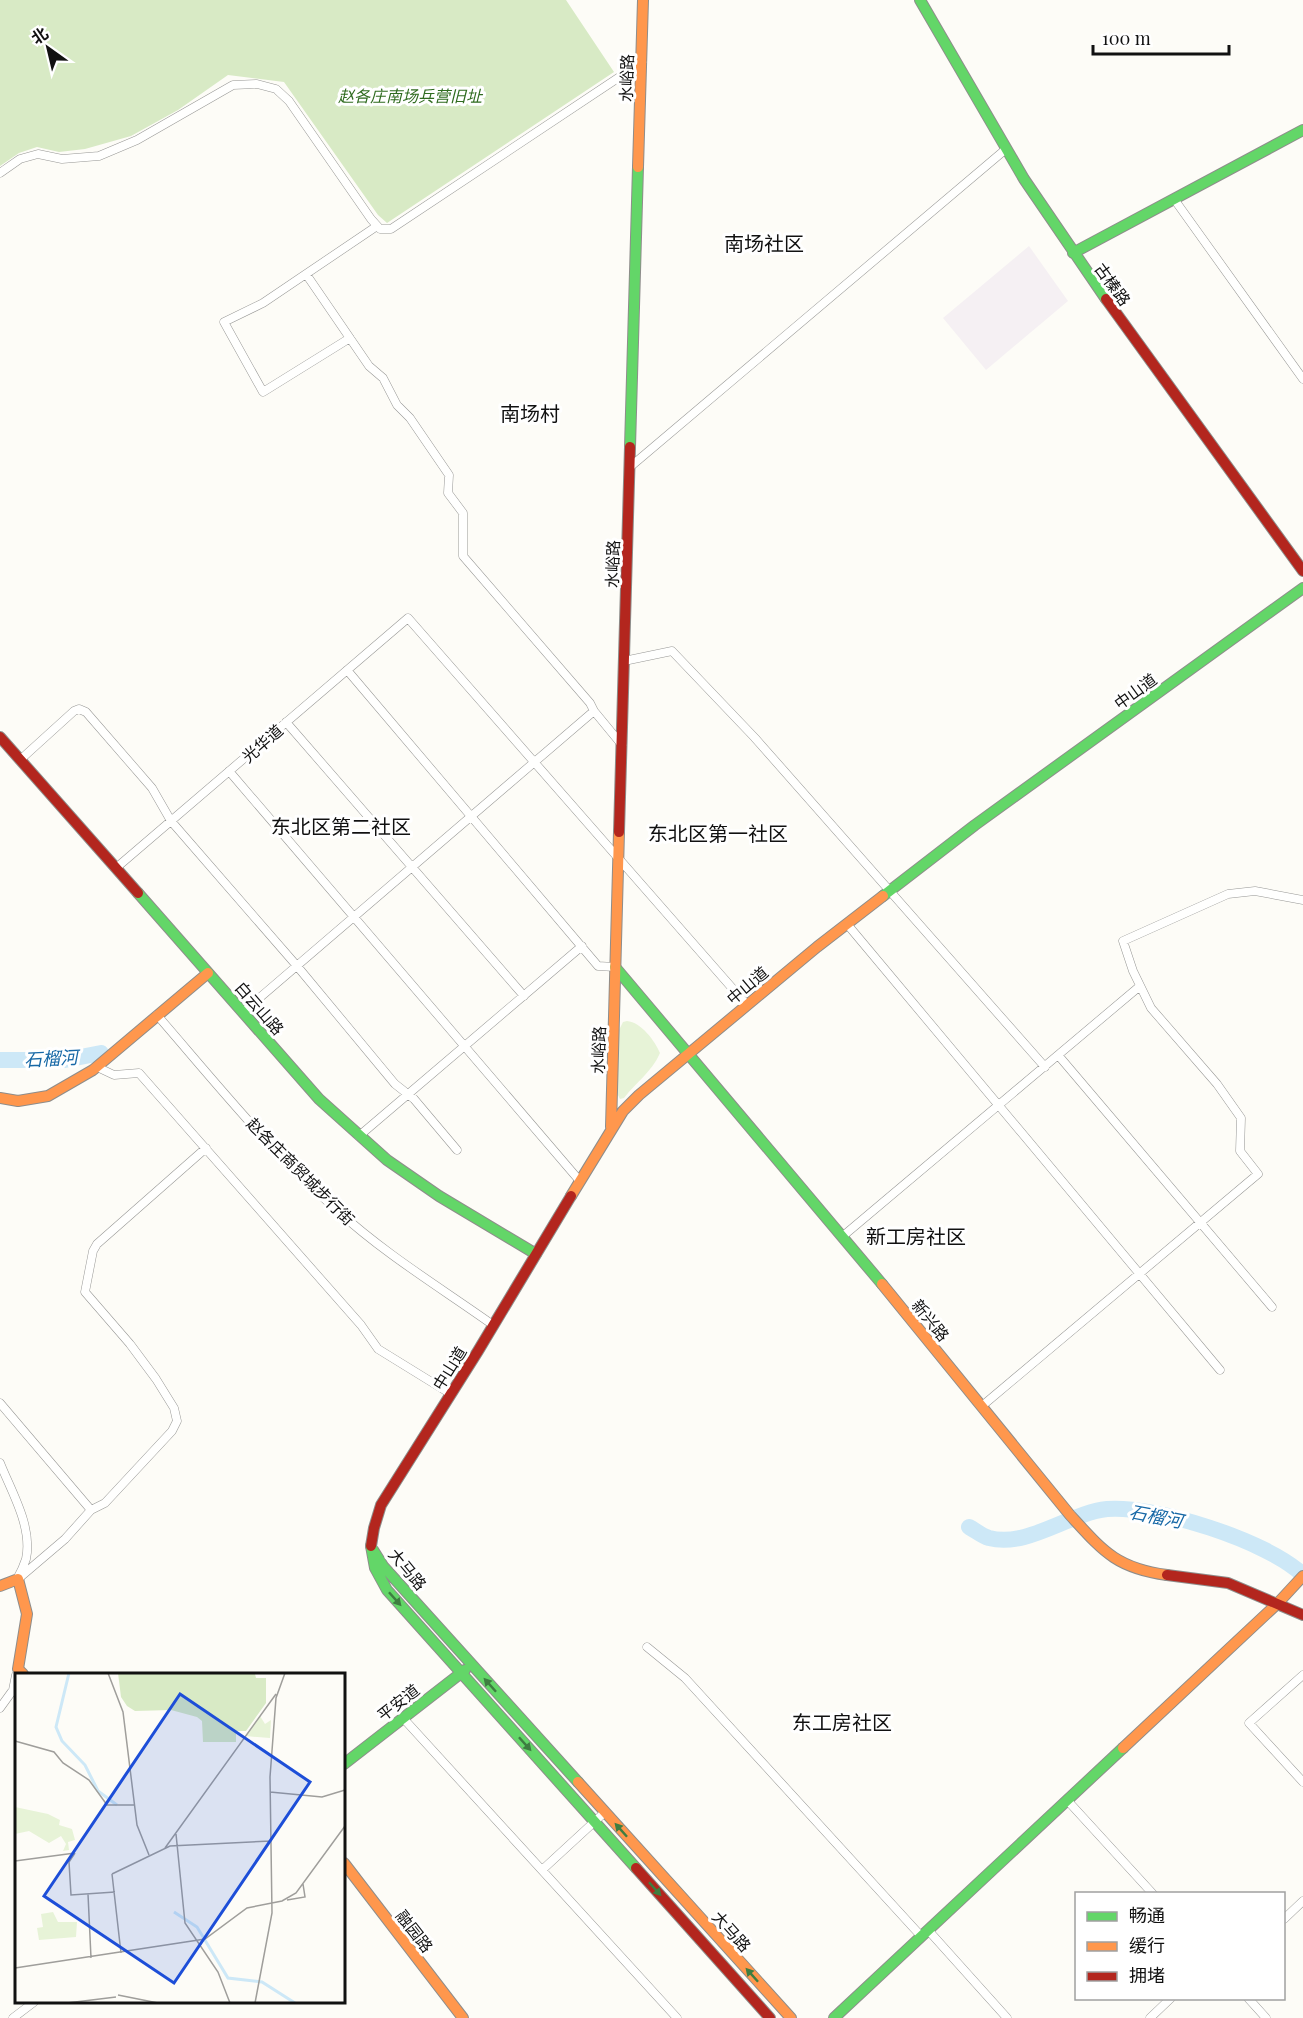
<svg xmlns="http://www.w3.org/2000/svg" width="1303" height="2018" viewBox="0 0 1303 2018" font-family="'Playfair Display','Noto Sans SC',serif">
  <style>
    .industrial { fill: #f5f0f3 }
    .green { fill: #e7f3d7 }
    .forest { fill: #d8eac5 }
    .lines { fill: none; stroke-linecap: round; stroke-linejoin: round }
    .river { stroke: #cde8f7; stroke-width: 16 }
    .street-casing { stroke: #979795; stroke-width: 9 }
    .fast-casing { stroke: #8e8d8b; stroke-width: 12 }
    .slow-casing { stroke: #8e8d8b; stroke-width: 12 }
    .jam-casing { stroke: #8e8d8b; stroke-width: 12 }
    .street { stroke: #fffffe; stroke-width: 8 }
    .fast { stroke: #63d668; stroke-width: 10 }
    .slow { stroke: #ff974d; stroke-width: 10 }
    .jam { stroke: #b3261e; stroke-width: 10 }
    .oneway { fill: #3e7d41 }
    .labels { text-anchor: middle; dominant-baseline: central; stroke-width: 6; stroke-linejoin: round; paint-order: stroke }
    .street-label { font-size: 16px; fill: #111; stroke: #fff }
    .park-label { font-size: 16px; font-style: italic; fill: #2f6b1f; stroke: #fff }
    .water-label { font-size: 18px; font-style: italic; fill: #1768a6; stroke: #fff }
    .quarter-label { font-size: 20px; fill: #111; stroke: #fff }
    .inset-river { fill: none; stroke: #cde8f7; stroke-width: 3 }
    .inset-road { fill: none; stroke: #9f9e9b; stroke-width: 1.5 }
    .view { fill: #1d4ed8; fill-opacity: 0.15; stroke: #1d4ed8; stroke-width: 3 }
    .inset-edge { fill: none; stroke: #111; stroke-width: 3 }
  </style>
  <rect width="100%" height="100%" fill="#fdfcf7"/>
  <path class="industrial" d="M 1029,246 L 1068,301 L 986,370 L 943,318 Z"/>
  <path class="green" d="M 627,1021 C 641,1022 655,1041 660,1053 C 652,1072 636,1082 624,1098 L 620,1099 L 617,1093 L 618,1032 L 623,1022 Z"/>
  <path class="forest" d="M 0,0 L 566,0 L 614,72 L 387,223 L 378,215 L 284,82 L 228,75 L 178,110 L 131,136 L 85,149 L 59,152 L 37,147 L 19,153 L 0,166 Z"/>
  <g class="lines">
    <path class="river" d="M 0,1060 L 65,1060 L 101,1053
      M 969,1527 C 975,1530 982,1536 989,1538 C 1028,1548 1069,1513 1107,1509 C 1155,1505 1268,1541 1303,1575"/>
    <defs>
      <path id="street" d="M 0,173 L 20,159 L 38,154 L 62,159 L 99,156 L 137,140 L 233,85 L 257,84 L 276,89 L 289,101 L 371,219 L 380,229 L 391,229 L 642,62
        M 1174,199 L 1303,379
        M 306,274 L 369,366 L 383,378 L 397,405 L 410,418 L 449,475 L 448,493 L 463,513 L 463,556 L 590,703 L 594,711
        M 350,338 L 263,392 L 224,322 L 263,303 L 377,226
        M 630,467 L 1006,149
        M 624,661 L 672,651 L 755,738 L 1045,1067
        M 347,670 L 598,966 L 615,967
        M 286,722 L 524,996
        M 20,760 L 74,711 L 79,709 L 86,712 L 152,788 L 171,821 L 297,966 L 395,1084 L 414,1099 L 457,1150
        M 229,771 L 579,1180
        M 116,868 L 408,618 L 747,1005
        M 847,924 L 1220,1370
        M 243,1012 L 594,711 L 622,745
        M 157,1015 C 215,1082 272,1153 338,1211 C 385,1254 441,1288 493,1325
        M 1058,1055 L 1272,1307
        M 97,1067 L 114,1075 L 139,1073 L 361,1325 L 378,1349 L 451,1394
        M 359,1136 L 582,946
        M 843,1236 L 1140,986
        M 0,1403 L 91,1510
        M 982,1406 L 1258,1174 L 1240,1151 L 1241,1118 L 1217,1084 L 1151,1008 L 1133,971 L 1123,941 L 1228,894 L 1255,891 L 1303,900
        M 0,1463 C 11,1491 33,1527 26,1559 C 24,1565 21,1572 18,1577
        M 18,1579 L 65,1539 L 91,1510 L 105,1503 L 172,1431 L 177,1421 L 174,1408 L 156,1379 L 130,1344 L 85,1292 L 93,1251 L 97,1244 L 206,1148
        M 647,1647 L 685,1678 L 921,1936
        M 1303,1675 L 1249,1723 L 1303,1782
        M 0,1708 L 13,1690 L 16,1675
        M 403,1718 L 677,2018
        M 1067,1800 L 1153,1894
        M 542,1870 L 605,1812
        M 1284,1919 L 1303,1901
        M 928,1930 L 1007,2018
        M 1248,1998 L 1266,2018
        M 13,2018 L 34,2002
        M 1150,2018 L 1171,1998"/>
      <path id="fast" d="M 920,0 L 1024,179 L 1106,299
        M 1073,253 L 1303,130
        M 630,447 L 638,167
        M 138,893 L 319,1099 L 387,1160 L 439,1196 L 536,1254
        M 883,896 L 975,825 L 1303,588
        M 615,967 L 882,1284
        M 371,1546 L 375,1568 L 387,1590 L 636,1868
        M 373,1550 L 383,1566 L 578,1782
        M 344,1764 L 465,1670
        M 834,2018 L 1123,1748"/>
      <path id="slow" d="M 638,167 L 643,0
        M 0,1098 L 18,1101 L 48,1096 L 93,1070 L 208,973
        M 611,1127 L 619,832
        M 571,1196 L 623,1111 L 639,1095 L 817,947 L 883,896
        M 882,1284 L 1070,1515 C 1103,1551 1116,1568 1167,1575
        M 0,1586 L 18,1579 L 27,1614 L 18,1669 L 23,1674
        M 1123,1748 L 1278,1603 L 1303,1576
        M 578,1782 L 791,2018
        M 344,1863 L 463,2018"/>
      <path id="jam" d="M 1106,299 L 1303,571
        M 0,737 L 138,893
        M 619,832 L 630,447
        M 371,1546 L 374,1528 L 381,1505 L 478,1351 L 571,1196
        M 1167,1575 L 1228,1583 L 1303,1615
        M 636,1868 L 770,2018"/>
    </defs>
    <use href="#street" class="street-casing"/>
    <use href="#fast" class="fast-casing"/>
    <use href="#slow" class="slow-casing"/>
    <use href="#jam" class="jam-casing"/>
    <use href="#street" class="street"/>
    <use href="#fast" class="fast"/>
    <use href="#slow" class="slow"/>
    <use href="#jam" class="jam"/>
  </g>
  <defs><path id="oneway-solid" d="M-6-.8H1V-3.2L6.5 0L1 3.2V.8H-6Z" transform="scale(1.5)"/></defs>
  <g class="oneway">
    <use href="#oneway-solid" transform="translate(395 1599) rotate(48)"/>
    <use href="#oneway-solid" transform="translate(490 1685) rotate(-132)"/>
    <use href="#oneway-solid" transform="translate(525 1744) rotate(48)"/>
    <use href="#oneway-solid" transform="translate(621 1830) rotate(-132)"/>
    <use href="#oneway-solid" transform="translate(655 1889) rotate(48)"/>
    <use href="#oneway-solid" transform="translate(752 1975) rotate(-132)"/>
  </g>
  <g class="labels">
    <g class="street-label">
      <text transform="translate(626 78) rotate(-88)">水峪路</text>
      <text transform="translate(1113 284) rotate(54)">古榛路</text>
      <text transform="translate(612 564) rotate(-88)">水峪路</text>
      <text transform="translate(1135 691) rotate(-36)">中山道</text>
      <text transform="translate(262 743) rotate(-41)">光华道</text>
      <text transform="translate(747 985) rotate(-40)">中山道</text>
      <text transform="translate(260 1008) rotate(49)">白云山路</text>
      <text transform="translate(598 1050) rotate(-88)">水峪路</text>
      <text transform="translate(301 1171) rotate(45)">赵各庄商贸城步行街</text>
      <text transform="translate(931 1320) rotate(51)">新兴路</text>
      <text transform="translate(449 1368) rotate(-58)">中山道</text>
      <text transform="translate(408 1569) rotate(50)">大马路</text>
      <text transform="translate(398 1702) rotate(-38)">平安道</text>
      <text transform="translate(415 1931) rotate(52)">融园路</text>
      <text transform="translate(732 1931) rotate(48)">大马路</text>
    </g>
    <g class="park-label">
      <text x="410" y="95">赵各庄南场兵营旧址</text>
    </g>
    <g class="water-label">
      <text transform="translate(51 1058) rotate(-3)">石榴河</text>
      <text transform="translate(1156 1516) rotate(11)">石榴河</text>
    </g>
    <g class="quarter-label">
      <text x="764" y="242">南场社区</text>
      <text x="530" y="412">南场村</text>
      <text x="341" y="825">东北区第二社区</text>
      <text x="718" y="832">东北区第一社区</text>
      <text x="916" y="1235">新工房社区</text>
      <text x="842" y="1721">东工房社区</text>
    </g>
  </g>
  <g transform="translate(15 1673)">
    <rect width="330" height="330" fill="#fdfcf7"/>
    <path d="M 245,43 L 250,51 L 256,47 L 255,65 L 230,63 ZM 0,134 L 33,141 L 45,147 L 44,152 L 57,156 L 60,167 L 53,169 L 54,177 L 48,178 L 51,171 L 46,163 L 34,170 L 14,158 L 0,161 ZM 38,239 L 43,249 L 62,249 L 61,264 L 24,267 L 22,255 L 28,254 L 26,241 Z" fill="#e7f3d7"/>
    <path d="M 103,0 L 240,1 L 241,5 L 251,5 L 251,30 L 231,58 L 221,58 L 221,69 L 188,69 L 187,48 L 182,44 L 156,37 L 120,38 L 112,33 L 106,24 Z" fill="#d8eac5"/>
    <path class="inset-river" d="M 54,0 L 41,54 L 47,68 L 70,92 L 83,118 L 102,132M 159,239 L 182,254 L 213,305 L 247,309 L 280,330"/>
    <path class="inset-road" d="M 93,0 L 108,39 L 122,152 L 134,182M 0,68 L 39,79 L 48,90 L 74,107 L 92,132 L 120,132M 255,119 L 307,124 L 330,117M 161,161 L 170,250 L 203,299 L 215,330M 150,175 L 261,21M 60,180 L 54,189 L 56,222 L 100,219M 0,188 L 60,180M 97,201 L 155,173 L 256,168M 97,201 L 106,280M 73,221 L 76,285M 272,227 L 290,224 L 288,211M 0,295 L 190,266 L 232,235 L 267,228 L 281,220 L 330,153M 103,322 L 143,330M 52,330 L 101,324M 240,330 L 257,240 L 255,104 L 261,25 L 270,0"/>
    <path class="view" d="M 165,21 L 295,109 L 159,310 L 29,223 Z"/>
    <rect width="330" height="330" class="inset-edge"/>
  </g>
  <rect x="1075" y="1892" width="210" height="108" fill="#ffffff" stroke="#a0a0a0" stroke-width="1.5"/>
  <rect x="1087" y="1912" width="30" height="9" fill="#63d668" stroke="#a0a0a0" stroke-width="1.5"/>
  <text x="1129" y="1922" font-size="18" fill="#111111">畅通</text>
  <rect x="1087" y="1942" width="30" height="9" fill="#ff974d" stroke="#a0a0a0" stroke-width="1.5"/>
  <text x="1129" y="1952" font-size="18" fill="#111111">缓行</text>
  <rect x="1087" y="1972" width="30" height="9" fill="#b3261e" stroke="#a0a0a0" stroke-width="1.5"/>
  <text x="1129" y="1982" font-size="18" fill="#111111">拥堵</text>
  <g transform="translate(48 48) rotate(326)" stroke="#ffffff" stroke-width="4.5" paint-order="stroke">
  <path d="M0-4.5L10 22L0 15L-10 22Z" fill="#111111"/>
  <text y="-9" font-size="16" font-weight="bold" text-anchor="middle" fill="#111111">北</text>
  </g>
  <path d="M1093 45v9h136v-9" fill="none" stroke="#111111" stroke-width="3"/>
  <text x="1102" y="45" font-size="18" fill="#111111" stroke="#ffffff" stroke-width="4.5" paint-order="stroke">100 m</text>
</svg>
